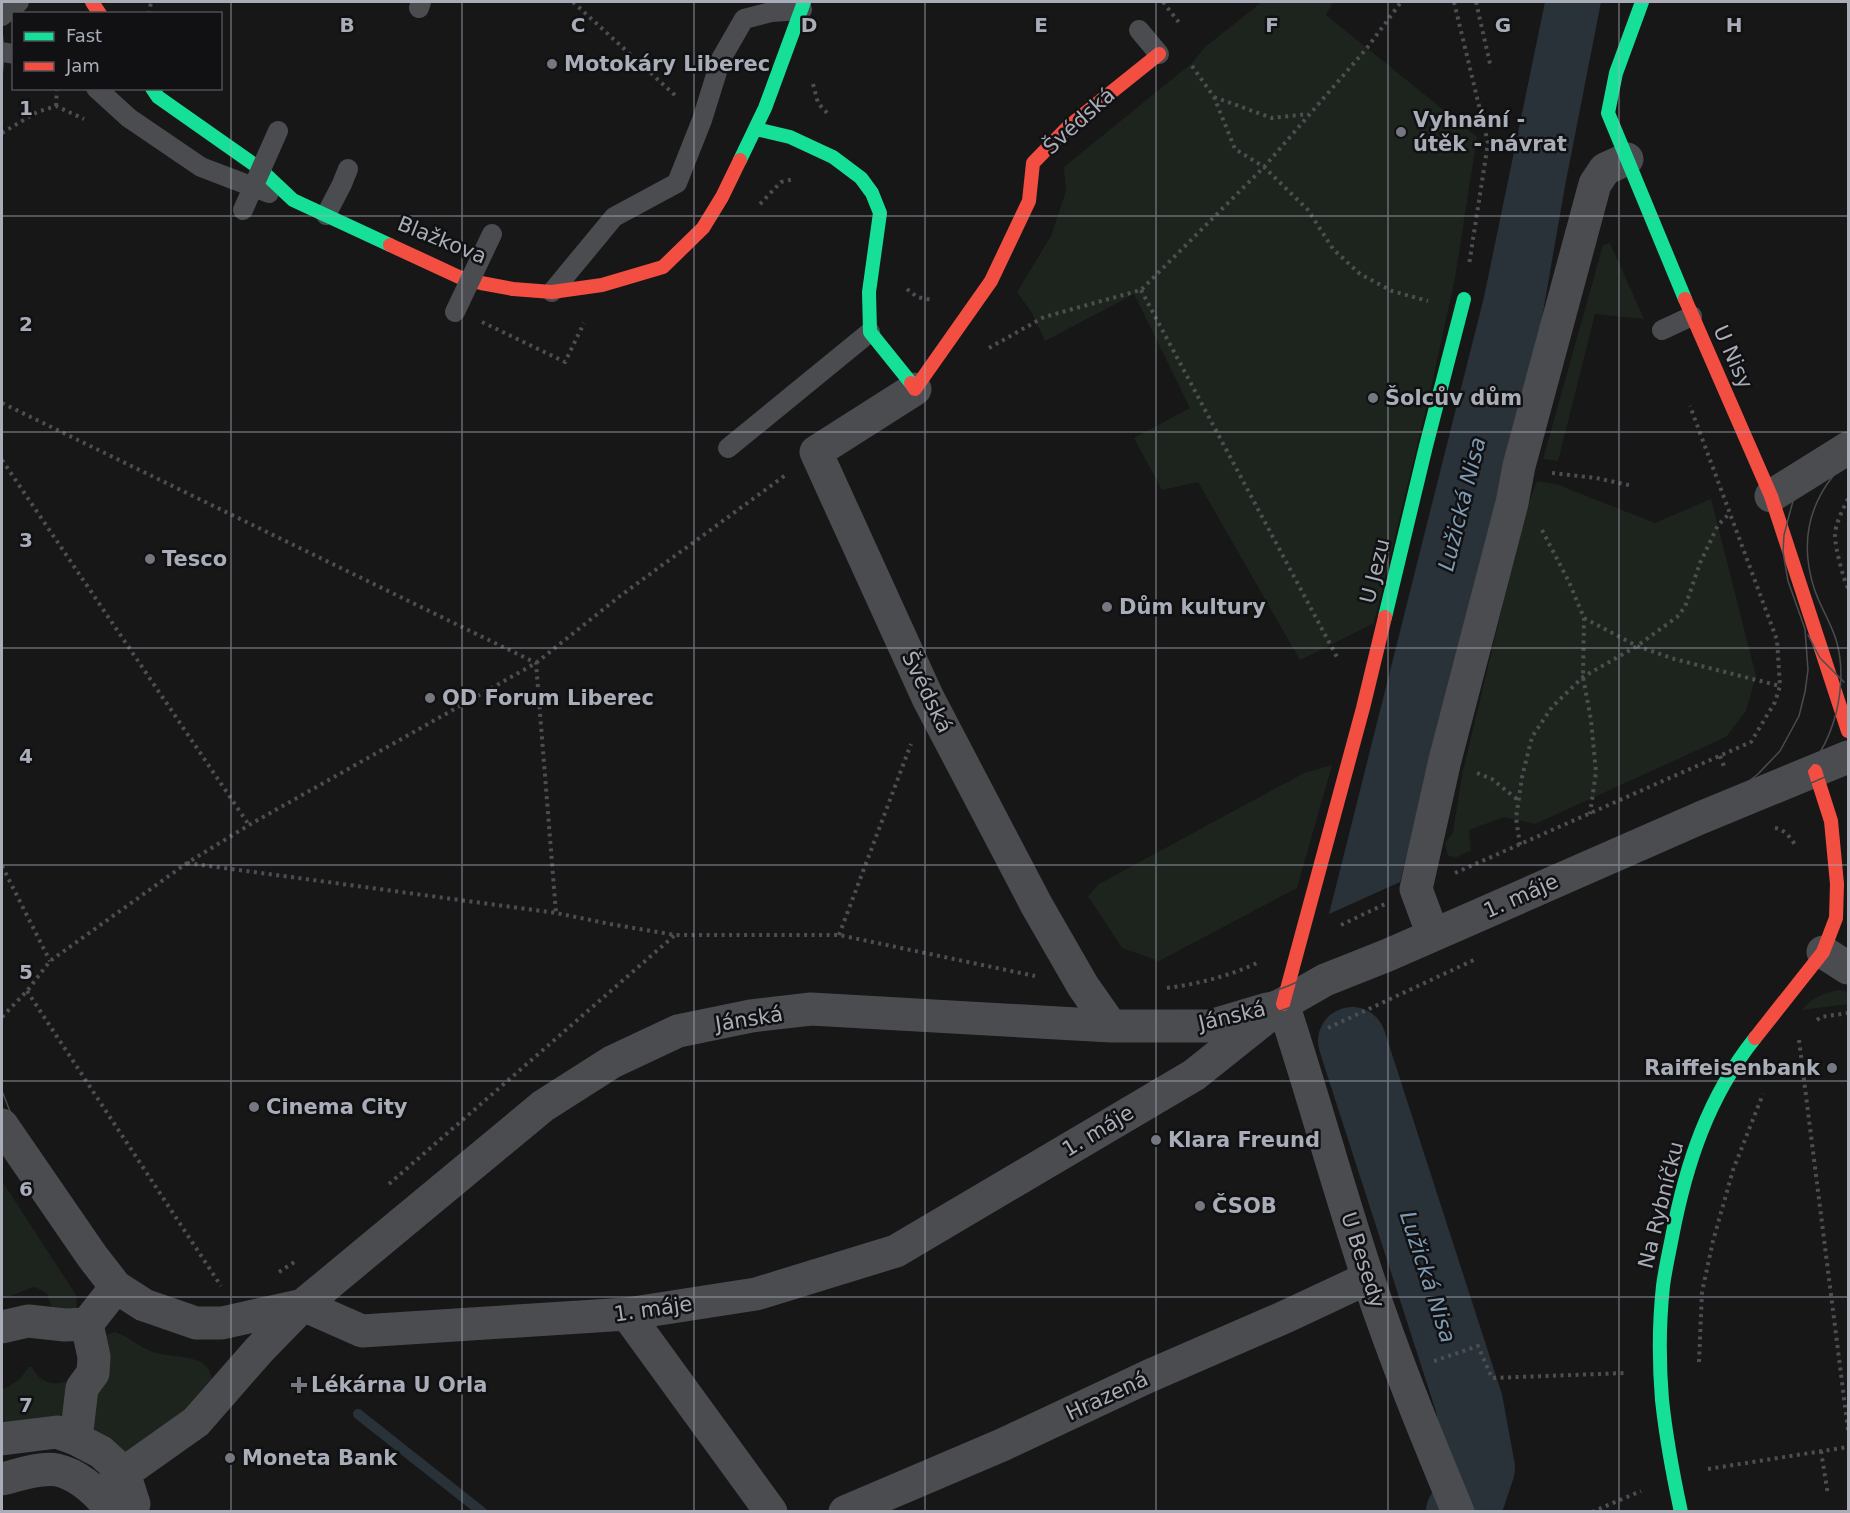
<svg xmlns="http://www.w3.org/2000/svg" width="1850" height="1513" viewBox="0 0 1850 1513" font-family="'DejaVu Sans',sans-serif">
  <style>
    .green { fill: #1d241e }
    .water { fill: #2a3239 }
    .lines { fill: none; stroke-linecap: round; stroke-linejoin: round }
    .stream { stroke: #2a3239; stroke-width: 10 }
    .river { stroke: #2a3239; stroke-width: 68 }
    .path { stroke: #4d4e52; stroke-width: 4; stroke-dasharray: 3 4.5; stroke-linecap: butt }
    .lane { stroke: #4b4c50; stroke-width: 20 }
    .street { stroke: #4b4c50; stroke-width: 33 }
    .fast { stroke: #16e098; stroke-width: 14 }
    .jam { stroke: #f24e42; stroke-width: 14 }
    .tram { stroke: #4b4c4f; stroke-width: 1.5 }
    .lane-bridge { stroke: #4b4c50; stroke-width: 20 }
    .grid { fill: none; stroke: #a8adb8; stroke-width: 1.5; stroke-opacity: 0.55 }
    .poi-dot { fill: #757880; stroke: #111113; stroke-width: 2 }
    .labels { text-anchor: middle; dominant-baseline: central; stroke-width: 5; stroke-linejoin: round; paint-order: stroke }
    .poi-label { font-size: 21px; font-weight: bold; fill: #a8adb8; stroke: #111113; text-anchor: start }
    .street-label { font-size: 21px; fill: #a8adb8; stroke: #111113 }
    .water-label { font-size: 22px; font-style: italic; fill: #7f9bb3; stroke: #111113 }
    .grid-label { font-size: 20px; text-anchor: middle; font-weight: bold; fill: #a8adb8; stroke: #111113; stroke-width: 5; stroke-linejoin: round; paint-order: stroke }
  </style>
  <rect width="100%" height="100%" fill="#171717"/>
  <path class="green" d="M 1262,2 L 1333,2 L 1326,15 L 1477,137 L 1455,278 L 1429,397 L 1374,623 L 1300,660 L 1198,482 L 1162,490 L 1134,438 L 1190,408 L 1134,294 L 1045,341 L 1032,313 L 1017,292 L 1051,236 L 1066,191 L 1064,167 L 1192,63 L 1205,47 Z
    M 1610,243 L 1644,319 L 1595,314 L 1558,461 L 1543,459 L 1603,245 Z
    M 1537,481 L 1556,484 L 1655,523 L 1711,499 L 1756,676 L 1746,711 L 1726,737 L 1535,824 L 1504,817 L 1469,830 L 1471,850 L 1457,857 L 1448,856 L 1445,844 L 1453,832 L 1462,775 L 1524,516 Z
    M 1332,765 L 1297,888 L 1159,961 L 1122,948 L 1088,896 L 1099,884 L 1304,773 Z
    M 1839,990 L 1848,992 L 1848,1004 L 1802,1010 C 1812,998 1823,993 1839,990 Z
    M 2,1181 L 76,1295 L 77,1312 L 52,1308 L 47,1293 L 35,1287 C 24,1289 13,1297 2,1298 Z
    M 115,1332 C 130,1337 141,1349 157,1353 C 171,1357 201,1355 209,1370 C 212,1376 212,1383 214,1389 L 136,1457 L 114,1449 L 94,1434 L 90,1406 L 104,1336 Z
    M 29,1367 L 32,1367 C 39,1381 50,1386 65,1382 L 69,1387 L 75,1413 L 2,1432 L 2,1390 L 19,1380 Z"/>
  <path class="water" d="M 1545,2 L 1601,2 L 1565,186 L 1538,341 L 1400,882 L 1329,914 L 1484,297 Z"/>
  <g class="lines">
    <path class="stream" d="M 358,1414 L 482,1512"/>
    <path class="river" d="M 1352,1041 L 1469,1403 L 1481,1468 L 1471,1498 L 1460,1512"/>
    <path class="path" d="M 573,2 L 678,98
      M 1163,2 L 1181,25
      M 1454,2 L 1488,143 L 1469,265
      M 1476,2 L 1491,68
      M 149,14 L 151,2
      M 1192,66 L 1214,97 L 1235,149 L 1264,167 L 1308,210 L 1333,249 L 1360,274 L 1392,291 L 1428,301
      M 813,84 L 818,103 L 828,114
      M 1214,97 L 1272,118 L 1308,114
      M 56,106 L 57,88
      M 2,133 L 37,112 L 56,106 L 84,119
      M 760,204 L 781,182 L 794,179
      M 907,289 L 917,297 L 932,300
      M 1141,290 L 1338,659
      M 482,322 L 565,362 L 584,323
      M 989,348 L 1044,317 L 1141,290 L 1264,167 L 1367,48 L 1401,2
      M 2,403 L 536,663 L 556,913
      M 2,460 L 249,825
      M 1552,473 L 1596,478 L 1633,486
      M 1848,499 C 1843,509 1835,524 1835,536 C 1835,547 1843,578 1848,588
      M 1542,530 L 1569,582 L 1584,618 L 1583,677 L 1591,720 L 1596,772 L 1590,814
      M 1584,618 L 1637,646 L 1674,659 L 1780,686
      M 1720,756 L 1725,769
      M 1477,773 L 1492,779 L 1518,800
      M 1775,828 C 1784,829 1791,838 1795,845
      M 1520,845 L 1516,818 L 1522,777 L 1532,737 L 1552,707 L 1583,677 L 1637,646 L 1677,617 L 1685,607 L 1700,563 L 1718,525 L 1729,514
      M 187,863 L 556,913 L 610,924 L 675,935 L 839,935 L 1035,976
      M 2,866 L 50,961
      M 1455,873 L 1751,742 L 1775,702 L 1780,686 L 1777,640 L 1690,406
      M 1341,925 L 1385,904
      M 839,935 L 911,744
      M 1167,988 C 1198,984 1229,976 1257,963
      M 27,991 L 221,1286
      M 2,1017 L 27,991 L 50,961 L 187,863 L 249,825 L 536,663 L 620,596 L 787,474
      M 1817,1020 L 1821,1017 L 1848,1013
      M 1328,1028 L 1476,959
      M 1799,1040 L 1848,1430
      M 389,1184 L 675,935
      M 279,1272 L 296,1261
      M 1434,1361 L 1478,1346 L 1492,1378 L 1626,1373
      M 1699,1362 L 1702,1292 L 1713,1241 L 1733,1170 L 1763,1094
      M 1821,1451 L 1828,1495
      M 1708,1469 L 1848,1447
      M 1592,1512 L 1641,1491"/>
    <path class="lane" d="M 419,8 L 421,2
      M 2,16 L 19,2
      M 1139,30 L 1159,54
      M 2,52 L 14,54
      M 96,88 L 129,118 L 201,167 L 269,193
      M 326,215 L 342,184 L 348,169
      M 552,292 L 614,217 L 677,183 L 702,120 L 721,59 L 744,19 L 771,12 L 802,10
      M 1662,330 L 1692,316
      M 728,448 L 870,332"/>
    <path class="street" d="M 915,389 L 816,452 L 928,698 L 1037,906 L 1083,986 L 1111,1026
      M 1771,496 L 1848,448
      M 1433,935 L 1416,889 L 1445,760 L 1512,503 L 1519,466 L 1595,184 L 1605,169 L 1627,159
      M 1823,952 L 1848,968
      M 1283,1004 C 1313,1095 1338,1187 1368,1278 C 1394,1357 1426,1435 1458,1512
      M 2,1125 L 92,1256 L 116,1287 L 144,1305 L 196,1323 L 222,1323 L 303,1305
      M 303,1305 L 362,1331 L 627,1314 L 756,1294 L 896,1251 L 1194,1075 L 1283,1004 L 1325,980 L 1388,955 L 1700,818 L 1848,757
      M 627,1314 L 771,1512
      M 2,1327 L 28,1321 L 65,1325 L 87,1324 L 116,1287
      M 2,1439 L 57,1432 L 76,1439 L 101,1452 L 124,1473 L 134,1504
      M 76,1439 L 82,1388 L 93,1373 L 94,1357 L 87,1324
      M 2,1479 C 18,1475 40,1467 57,1470 C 80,1475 99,1494 113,1512
      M 101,1496 L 124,1473 L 196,1422 L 260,1349 L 303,1305 L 543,1106 L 612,1062 L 678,1031 L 751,1016 L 811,1009 L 1111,1026 L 1210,1026 L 1267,1009
      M 845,1512 L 1002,1445 L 1149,1376 L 1287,1316 L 1368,1278"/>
    <path class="fast" d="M 1642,2 L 1616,73 L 1608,113 L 1685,299
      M 152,88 L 158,97 L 259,168 L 293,200 L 390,245
      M 756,129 L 790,137 L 833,157 L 861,178 L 872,193 L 880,213 L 869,292 L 870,332 L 911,383
      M 740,160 L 765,108 L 804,2
      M 1385,617 L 1426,446 L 1464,299
      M 1681,1512 C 1673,1475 1666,1437 1662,1400 C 1659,1363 1659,1323 1663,1286 C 1665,1270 1669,1253 1672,1237 C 1686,1164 1708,1097 1755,1038"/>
    <path class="jam" d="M 92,2 L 100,14
      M 390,245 L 459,277 L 481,283 L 513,289 L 552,292 L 602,285 L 663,267 L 703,228 L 722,197 L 740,160
      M 1685,299 L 1771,496 L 1848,731
      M 911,383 L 915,389 L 991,281 L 1029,201 L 1033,163 L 1068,127 L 1159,54
      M 1283,1004 L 1363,708 L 1385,617
      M 1755,1038 L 1823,952 L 1836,918 L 1837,884 L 1831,821 L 1815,771"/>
    <path class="tram" d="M 2,31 L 4,52 L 2,78
      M 1808,635 L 1820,658 L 1844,682
      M 1748,782 L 1758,774 L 1780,751 L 1799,716 L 1805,692 L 1808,670 L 1805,629 L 1788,581 L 1783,552 L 1784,535 L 1794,497 L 1811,465 L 1835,441 L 1848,432
      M 1785,789 C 1830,762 1850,692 1837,643 C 1832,624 1820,607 1814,588 C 1801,547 1807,509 1833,476 C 1838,470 1842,463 1848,459
      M 2,1091 L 13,1119 L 29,1148 L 93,1239 L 113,1267 L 151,1294 L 189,1308 L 225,1312 L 262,1306 L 296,1293 L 556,1083 L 635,1039 L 678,1023 L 761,1005 L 811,1001 L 870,1003 L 1148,1020 C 1199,1017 1240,1004 1288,986 L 1848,744
      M 2,1139 L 71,1246 L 96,1280 L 127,1308 L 153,1323 L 199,1335 L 221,1337 L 261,1329 L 300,1315 L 342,1285 L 439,1206 L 576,1098 L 634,1067 L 682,1046 L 716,1036 L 764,1026 L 819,1022 L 883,1024 L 1149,1041 L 1180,1039 L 1218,1032 L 1300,1004 L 1848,767"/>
    <path class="lane-bridge" d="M 243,210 L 278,131
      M 455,312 L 492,234"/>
  </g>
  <path class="grid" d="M 231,2 L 231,1512M 462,2 L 462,1512M 694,2 L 694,1512M 925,2 L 925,1512M 1156,2 L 1156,1512M 1388,2 L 1388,1512M 1619,2 L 1619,1512M 2,216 L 1848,216M 2,432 L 1848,432M 2,648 L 1848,648M 2,865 L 1848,865M 2,1081 L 1848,1081M 2,1297 L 1848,1297"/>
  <g class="poi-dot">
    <circle cx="552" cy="64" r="6"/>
    <circle cx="1401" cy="132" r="6"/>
    <circle cx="1373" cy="398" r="6"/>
    <circle cx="150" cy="559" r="6"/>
    <circle cx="1107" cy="607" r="6"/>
    <circle cx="430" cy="698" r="6"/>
    <circle cx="1832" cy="1068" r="6"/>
    <circle cx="254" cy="1107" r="6"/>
    <circle cx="1156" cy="1140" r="6"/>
    <circle cx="1200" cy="1206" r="6"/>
    <path d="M296 1376h6v6h6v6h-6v6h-6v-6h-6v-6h6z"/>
    <circle cx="230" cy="1458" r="6"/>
  </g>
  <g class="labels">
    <g class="poi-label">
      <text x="564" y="64">Motokáry Liberec</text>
      <text x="1413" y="120">Vyhnání -<tspan x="1413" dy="24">útěk - návrat</tspan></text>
      <text x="1385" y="398">Šolcův dům</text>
      <text x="162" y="559">Tesco</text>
      <text x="1119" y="607">Dům kultury</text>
      <text x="442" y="698">OD Forum Liberec</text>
      <text x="1820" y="1068" text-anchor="end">Raiffeisenbank</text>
      <text x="266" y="1107">Cinema City</text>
      <text x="1168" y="1140">Klara Freund</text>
      <text x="1212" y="1206">ČSOB</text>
      <text x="311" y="1385">Lékárna U Orla</text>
      <text x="242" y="1458">Moneta Bank</text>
    </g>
    <g class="street-label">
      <text transform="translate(1079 121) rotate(-42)">Švédská</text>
      <text transform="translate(442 240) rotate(22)">Blažkova</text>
      <text transform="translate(1733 357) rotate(66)">U Nisy</text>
      <text transform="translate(1375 571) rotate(-76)">U Jezu</text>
      <text transform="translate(927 692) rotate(64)">Švédská</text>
      <text transform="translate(1521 896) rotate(-24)">1. máje</text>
      <text transform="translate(1232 1016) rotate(-13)">Jánská</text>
      <text transform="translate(749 1019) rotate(-9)">Jánská</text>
      <text transform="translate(1098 1131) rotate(-31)">1. máje</text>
      <text transform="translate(1661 1205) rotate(-76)">Na Rybníčku</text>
      <text transform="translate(1363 1260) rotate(72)">U Besedy</text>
      <text transform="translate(653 1309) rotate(-8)">1. máje</text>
      <text transform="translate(1107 1396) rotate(-25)">Hrazená</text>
    </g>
    <g class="water-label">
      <text transform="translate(1462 504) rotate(-76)">Lužická Nisa</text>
      <text transform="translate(1428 1277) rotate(72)">Lužická Nisa</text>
    </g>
  </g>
  <g class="grid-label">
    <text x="347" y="32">B</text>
    <text x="578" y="32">C</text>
    <text x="809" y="32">D</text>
    <text x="1041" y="32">E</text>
    <text x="1272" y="32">F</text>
    <text x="1503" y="32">G</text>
    <text x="1734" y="32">H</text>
    <text x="26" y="115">1</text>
    <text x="26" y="331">2</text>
    <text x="26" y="547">3</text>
    <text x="26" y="763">4</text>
    <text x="26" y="979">5</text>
    <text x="26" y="1196">6</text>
    <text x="26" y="1412">7</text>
  </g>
  <rect width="1850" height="1513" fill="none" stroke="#a8adb8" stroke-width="6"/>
  <rect x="12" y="12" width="210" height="78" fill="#111113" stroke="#4d4f55" stroke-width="1.5"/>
  <rect x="24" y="32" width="30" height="9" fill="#16e098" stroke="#4d4f55" stroke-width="1.5"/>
  <text x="66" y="42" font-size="18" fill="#a8adb8">Fast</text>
  <rect x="24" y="62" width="30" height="9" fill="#f24e42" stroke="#4d4f55" stroke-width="1.5"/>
  <text x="66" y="72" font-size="18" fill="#a8adb8">Jam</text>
</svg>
